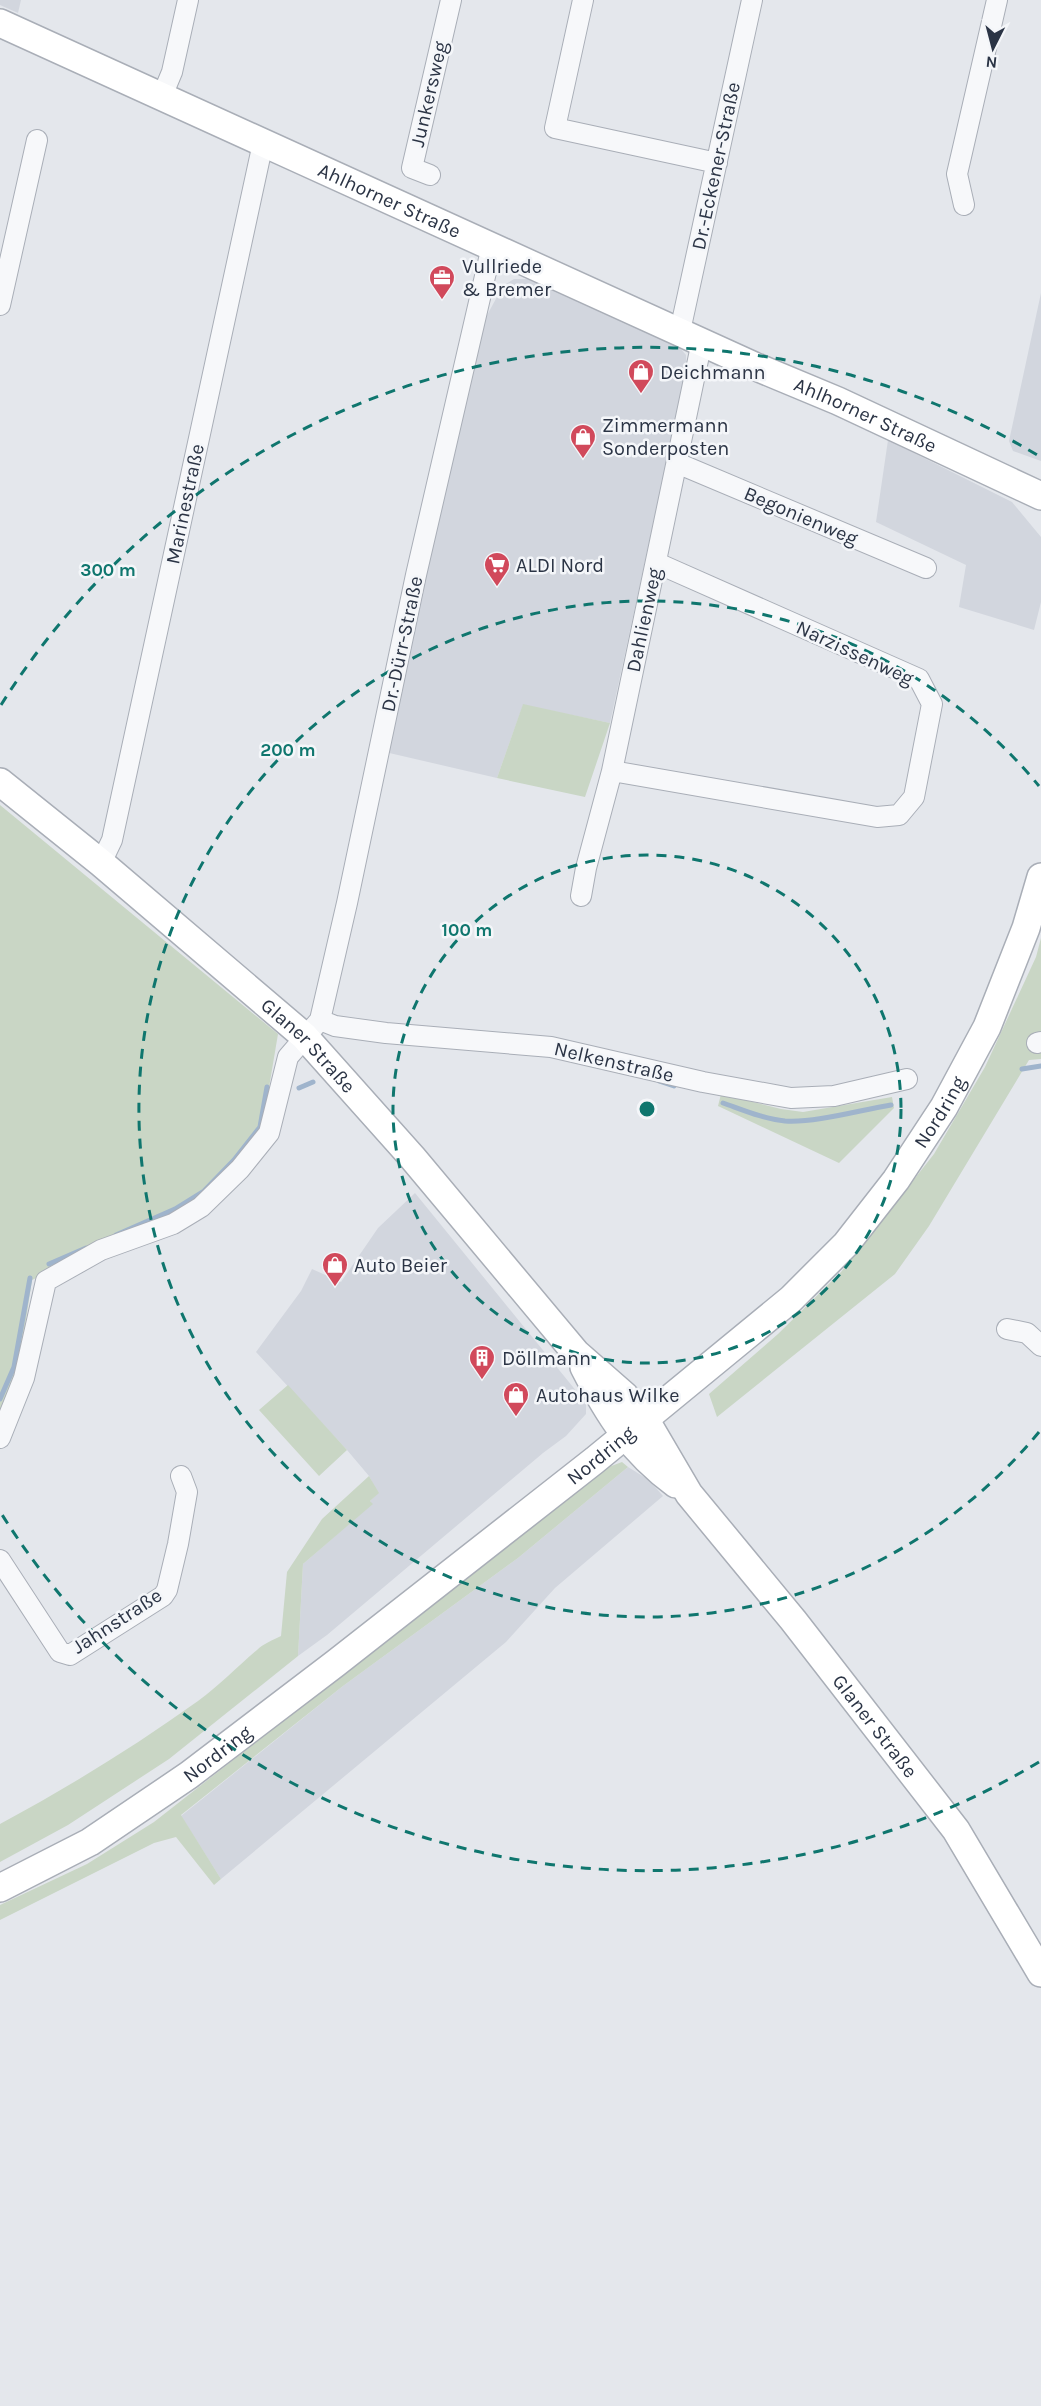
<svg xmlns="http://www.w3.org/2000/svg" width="1041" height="2406" viewBox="0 0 1041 2406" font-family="Karla,sans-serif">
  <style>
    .built { fill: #d2d6de }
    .green { fill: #c9d6c5 }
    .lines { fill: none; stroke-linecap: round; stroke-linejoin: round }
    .stream { stroke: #9fb4cc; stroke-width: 5 }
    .street-casing { stroke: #a9aeb7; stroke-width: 22 }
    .secondary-casing { stroke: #a9aeb7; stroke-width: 30 }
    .street { stroke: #f7f8fa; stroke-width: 20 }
    .secondary { stroke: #fff; stroke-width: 27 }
    .ring { fill: none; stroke: #0f766e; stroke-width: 3; stroke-dasharray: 10 8 }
    .labels { text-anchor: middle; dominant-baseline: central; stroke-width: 5; stroke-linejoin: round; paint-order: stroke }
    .street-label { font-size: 20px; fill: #2b3445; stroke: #f4f6f9 }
    .poi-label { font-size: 20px; fill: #2b3445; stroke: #f4f6f9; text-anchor: start }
    .centre { fill: #0f766e; stroke: #f4f6f9; stroke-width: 3 }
    .ring-label { font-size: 18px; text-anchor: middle; font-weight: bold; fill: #0f766e; stroke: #f4f6f9; stroke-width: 5; stroke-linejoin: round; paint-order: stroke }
  </style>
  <rect width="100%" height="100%" fill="#e4e7ec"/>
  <path class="built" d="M 0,0 L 21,0 L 18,13 L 0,5 Z
    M 514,279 L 528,279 L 680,348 L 686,355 L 686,371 L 610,723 L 523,705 L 497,778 L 385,752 L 486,317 L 503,286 Z
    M 1041,293 L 1041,461 L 1013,451 L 1009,441 Z
    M 888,440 L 1012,502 L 1041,537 L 1041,602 L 1034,630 L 959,607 L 966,565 L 876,522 Z
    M 415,1193 L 586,1403 L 586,1414 L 566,1436 L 543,1453 L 327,1635 L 298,1656 L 303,1564 L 372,1504 L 370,1501 L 378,1493 L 369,1476 L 347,1450 L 256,1352 L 301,1291 L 312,1269 L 341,1282 L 378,1228 Z
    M 628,1467 L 649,1480 L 663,1496 L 555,1588 L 506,1642 L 221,1879 L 181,1816 L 343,1686 L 518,1558 Z"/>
  <path class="green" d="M 523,704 L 610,723 L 585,797 L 497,778 Z
    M 0,805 L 278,1034 L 262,1129 L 236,1165 L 200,1198 L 32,1280 L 17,1378 L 0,1419 Z
    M 1041,938 L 1041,1059 L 1029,1060 L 929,1226 L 895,1274 L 717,1417 L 709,1394 L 778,1334 L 841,1272 L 934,1154 L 985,1067 L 1036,957 Z
    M 721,1094 L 781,1109 L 803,1112 L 892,1097 L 894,1108 L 839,1163 L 718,1106 Z
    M 288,1385 L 347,1450 L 319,1476 L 259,1410 Z
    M 622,1462 L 628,1467 L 518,1558 L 343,1686 L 181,1815 L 221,1879 L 214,1885 L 176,1837 L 154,1843 L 0,1920 L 0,1905 L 87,1864 L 154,1822 L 606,1468 Z
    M 369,1476 L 379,1493 L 370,1501 L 373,1504 L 303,1564 L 298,1656 L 169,1759 L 68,1825 L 0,1862 L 0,1824 C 69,1787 135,1746 198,1701 C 220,1685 237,1667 257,1650 C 263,1644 273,1640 281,1636 L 287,1572 L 322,1519 Z"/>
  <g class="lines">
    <path class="stream" d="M 1022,1069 L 1041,1066
      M 659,1081 L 674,1086
      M 299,1088 L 313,1082
      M 723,1103 C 743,1110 764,1119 785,1121 C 816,1123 860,1110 891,1105
      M 116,1235 L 175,1209 L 204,1191 L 234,1160 L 260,1127 L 267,1087
      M 49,1264 L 86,1248
      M 0,1399 L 14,1367 L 30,1278"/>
    <defs>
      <path id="street" d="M 583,0 L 555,128 L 717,163
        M 162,96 L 172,72 L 188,0
        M 430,175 L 412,168 L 451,0
        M 964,205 L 957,174 L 997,0
        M 0,305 L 37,140
        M 680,331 L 752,0
        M 677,463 L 926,568
        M 612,771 L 877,817 L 899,815 L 914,797 L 932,704 L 919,679 L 657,563
        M 101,863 L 112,840 L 263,143
        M 581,896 L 586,868 L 612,771 L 702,341
        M 320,1020 L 335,1026 L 386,1033 L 551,1047 L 703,1082 L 791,1098 L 834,1096 L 907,1079
        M 1037,1043 L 1041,1042
        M 1007,1329 L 1027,1333 L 1041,1346
        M 0,1438 L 24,1378 L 46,1281 L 101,1250 L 173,1224 L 201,1207 L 240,1169 L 269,1133 L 288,1057 L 320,1020 L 347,903 L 416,575 L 492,246
        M 0,1560 L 60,1652 L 70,1655 L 163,1596 L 167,1590 L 178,1544 L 187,1492 L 181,1476"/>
      <g id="secondary">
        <path id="s1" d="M 0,23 L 754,366 L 838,401 L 1041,496"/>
        <path id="s2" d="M 0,782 L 101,863 L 304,1036 L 412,1157 L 576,1353 L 625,1396 L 645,1419 L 689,1494 L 793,1620 L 956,1830 L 1041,1973"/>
        <path d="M 584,1367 C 608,1414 632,1452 676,1484"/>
        <path id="s3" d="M 0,1888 L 90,1842 L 189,1775 L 336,1663 L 595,1460 L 791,1299 L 846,1244 L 896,1180 L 944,1107 L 987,1027 L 1026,928 L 1041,877"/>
      </g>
    </defs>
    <use href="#street" class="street-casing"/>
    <use href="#secondary" class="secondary-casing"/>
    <use href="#street" class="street"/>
    <use href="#secondary" class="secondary"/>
  </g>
  <g class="ring">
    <circle cx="647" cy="1109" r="254"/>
    <path d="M1039 1432A508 508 0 1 1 1039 786"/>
    <path d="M1039 1762A762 762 0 0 1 1 1513M1 705A762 762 0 0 1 1039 456"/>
  </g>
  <defs>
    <symbol id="office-pin" viewBox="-11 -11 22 30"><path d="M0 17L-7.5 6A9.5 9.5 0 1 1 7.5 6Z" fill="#d1495b" stroke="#f4f6f9"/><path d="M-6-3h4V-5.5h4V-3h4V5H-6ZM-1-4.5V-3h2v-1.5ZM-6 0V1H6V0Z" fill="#fff"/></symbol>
    <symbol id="shop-pin" viewBox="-11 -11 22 30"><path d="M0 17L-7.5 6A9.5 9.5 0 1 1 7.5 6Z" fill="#d1495b" stroke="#f4f6f9"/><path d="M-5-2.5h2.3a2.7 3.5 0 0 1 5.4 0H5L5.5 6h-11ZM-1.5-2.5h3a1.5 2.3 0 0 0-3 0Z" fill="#fff"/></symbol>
    <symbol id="supermarket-pin" viewBox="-11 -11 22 30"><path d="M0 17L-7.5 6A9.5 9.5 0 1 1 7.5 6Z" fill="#d1495b" stroke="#f4f6f9"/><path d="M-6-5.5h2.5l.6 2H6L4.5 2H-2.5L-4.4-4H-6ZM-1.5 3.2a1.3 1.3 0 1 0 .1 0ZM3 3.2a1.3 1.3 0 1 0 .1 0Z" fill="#fff"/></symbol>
    <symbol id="building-pin" viewBox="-11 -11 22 30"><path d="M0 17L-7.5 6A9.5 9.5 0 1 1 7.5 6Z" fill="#d1495b" stroke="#f4f6f9"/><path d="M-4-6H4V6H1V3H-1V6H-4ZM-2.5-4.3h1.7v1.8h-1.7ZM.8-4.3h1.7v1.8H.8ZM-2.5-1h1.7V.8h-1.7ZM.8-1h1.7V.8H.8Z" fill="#fff"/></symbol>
  </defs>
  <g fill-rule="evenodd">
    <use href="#office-pin" x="427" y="263" width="30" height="40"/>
    <use href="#shop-pin" x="626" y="357" width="30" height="40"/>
    <use href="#shop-pin" x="568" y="422" width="30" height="40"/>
    <use href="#supermarket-pin" x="482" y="550" width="30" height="40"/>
    <use href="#shop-pin" x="320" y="1250" width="30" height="40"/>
    <use href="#building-pin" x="467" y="1343" width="30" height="40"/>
    <use href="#shop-pin" x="501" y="1380" width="30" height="40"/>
  </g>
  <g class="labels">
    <g class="street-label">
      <text transform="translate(429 94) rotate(-77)">Junkersweg</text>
      <text transform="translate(716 166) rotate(-78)">Dr.-Eckener-Straße</text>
      <text stroke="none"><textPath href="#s1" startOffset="428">Ahlhorner Straße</textPath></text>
      <text stroke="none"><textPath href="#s1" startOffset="950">Ahlhorner Straße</textPath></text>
      <text transform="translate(185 504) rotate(-78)">Marinestraße</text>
      <text transform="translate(801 516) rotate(23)">Begonienweg</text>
      <text transform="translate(644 620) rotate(-78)">Dahlienweg</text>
      <text transform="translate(402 644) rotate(-78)">Dr.-Dürr-Straße</text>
      <text transform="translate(855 653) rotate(25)">Narzissenweg</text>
      <text stroke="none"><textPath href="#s2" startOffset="406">Glaner Straße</textPath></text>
      <text transform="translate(614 1062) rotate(13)">Nelkenstraße</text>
      <text stroke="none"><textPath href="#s3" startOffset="1228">Nordring</textPath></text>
      <text stroke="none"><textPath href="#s3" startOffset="742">Nordring</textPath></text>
      <text transform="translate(117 1621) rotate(-33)">Jahnstraße</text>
      <text stroke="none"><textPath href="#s2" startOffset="1294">Glaner Straße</textPath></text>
      <text stroke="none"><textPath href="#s3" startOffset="256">Nordring</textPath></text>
    </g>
    <g class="poi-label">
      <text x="462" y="266">Vullriede<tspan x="462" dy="23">&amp; Bremer</tspan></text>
      <text x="660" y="372">Deichmann</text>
      <text x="602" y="425">Zimmermann<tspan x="602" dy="23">Sonderposten</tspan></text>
      <text x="516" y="565">ALDI Nord</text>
      <text x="354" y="1265">Auto Beier</text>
      <text x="502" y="1358">Döllmann</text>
      <text x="536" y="1395">Autohaus Wilke</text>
    </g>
  </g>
  <circle cx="647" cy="1109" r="9" class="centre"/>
  <g class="ring-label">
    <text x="108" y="576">300 m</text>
    <text x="288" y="756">200 m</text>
    <text x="467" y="936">100 m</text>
  </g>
  <g transform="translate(993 48) rotate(186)" stroke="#f4f6f9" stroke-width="4.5" paint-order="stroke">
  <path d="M0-4.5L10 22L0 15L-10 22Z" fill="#2b3445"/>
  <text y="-9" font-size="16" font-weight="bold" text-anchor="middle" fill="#2b3445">N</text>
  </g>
</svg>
